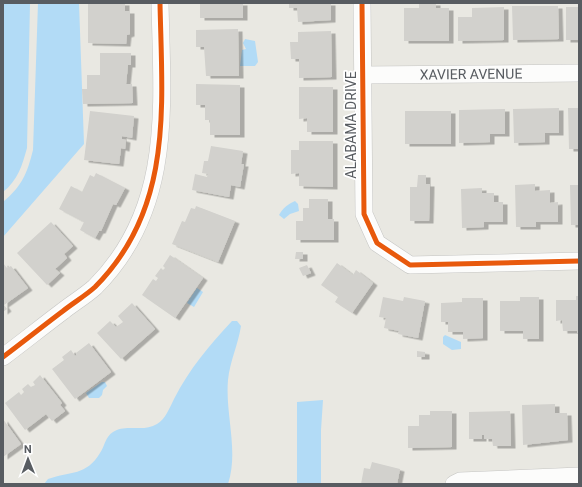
<svg xmlns="http://www.w3.org/2000/svg" width="582" height="487" viewBox="0 0 582 487" font-family="Roboto,sans-serif">
  <style>
    .water { fill: #b2dbf6 }
    .building { fill: #d2d1cd; filter: url(#shadow) }
    .lines { fill: none; stroke-linecap: round; stroke-linejoin: round }
    .minor-casing { stroke: #c5c5c3; stroke-width: 18 }
    .minor { stroke: #fcfcfb; stroke-width: 17 }
    .cycleway-casing { stroke: #fff; stroke-width: 8 }
    .cycleway { stroke: #e8590c; stroke-width: 5 }
    .labels { text-anchor: middle; dominant-baseline: central; stroke-width: 3.5; stroke-linejoin: round; paint-order: stroke }
    .street-label { font-size: 14px; fill: #585c61; stroke: #fff }
  </style>
  <defs>
    <filter id="shadow"><feDropShadow dx="4.5" dy="2.5" stdDeviation="0" flood-color="#0004"/></filter>
  </defs>
  <rect width="100%" height="100%" fill="#e9e8e2"/>
  <path class="water" d="M 3,3 L 30,3 L 27,148 C 22,166 18,180 3,192 Z
    M 38,3 L 79,3 L 84,144 L 3,237 L 3,202 C 22,186 27,174 33,150 Z
    M 245,39 L 255,41 L 258,62 L 255,66 L 240,66 L 242,50 L 246,49 L 243,43 Z
    M 295,201 L 298,204 L 299,211 L 290,214 L 284,219 L 279,215 C 283,208 288,204 295,201 Z
    M 197,288 L 203,292 L 194,307 L 187,303 Z
    M 232,321 L 237,321 L 241,326 C 238,345 230,361 228,380 C 225,414 239,451 228,484 L 44,484 L 48,479 C 71,471 86,476 100,453 C 105,446 105,437 113,432 C 126,423 143,433 157,424 C 165,420 170,407 174,399 C 190,368 208,347 232,321 Z
    M 445,335 L 461,342 L 461,349 L 452,350 L 443,344 L 443,337 Z
    M 102,382 L 105,382 L 107,386 L 103,390 L 102,395 L 99,398 L 89,398 L 86,393 Z
    M 323,400 L 321,430 L 321,484 L 297,484 L 297,402 Z"/>
  <path class="building" d="M 88,3 L 125,3 L 125,11 L 130,11 L 130,34 L 127,35 L 126,44 L 88,43 Z
    M 200,3 L 243,3 L 243,18 L 200,18 Z
    M 289,3 L 331,3 L 331,20 L 298,22 L 297,8 L 289,8 Z
    M 419,3 L 436,3 L 436,8 L 449,8 L 449,41 L 404,41 L 404,8 L 419,8 Z
    M 512,6 L 558,6 L 559,39 L 513,40 Z
    M 504,7 L 504,40 L 458,41 L 458,17 L 472,17 L 472,8 Z
    M 566,7 L 579,7 L 579,40 L 566,40 Z
    M 238,29 L 239,76 L 206,76 L 204,47 L 196,47 L 196,30 Z
    M 331,31 L 332,77 L 299,78 L 299,59 L 291,59 L 290,42 L 298,42 L 298,32 Z
    M 100,53 L 131,53 L 131,65 L 128,65 L 126,84 L 132,84 L 133,103 L 83,104 L 82,89 L 87,89 L 87,75 L 100,75 Z
    M 196,84 L 240,85 L 240,135 L 210,135 L 210,120 L 205,120 L 205,105 L 196,105 Z
    M 299,87 L 333,87 L 333,132 L 307,132 L 307,118 L 299,119 Z
    M 559,108 L 559,133 L 545,133 L 545,142 L 514,143 L 513,109 Z
    M 568,108 L 579,108 L 579,149 L 569,149 Z
    M 505,109 L 505,134 L 490,134 L 490,142 L 459,143 L 459,110 Z
    M 90,111 L 134,116 L 132,138 L 122,136 L 122,139 L 126,140 L 125,149 L 121,148 L 119,164 L 84,160 Z
    M 405,111 L 451,111 L 451,144 L 405,144 Z
    M 299,141 L 333,141 L 333,187 L 299,186 L 299,173 L 291,174 L 291,150 L 299,150 Z
    M 211,146 L 243,151 L 241,164 L 244,164 L 240,187 L 231,185 L 229,197 L 192,190 L 195,174 L 207,177 L 208,174 L 202,173 L 204,161 L 208,161 Z
    M 96,173 L 125,188 L 116,205 L 113,204 L 101,231 L 99,231 L 95,238 L 80,230 L 84,222 L 59,209 L 71,186 L 82,192 L 90,175 L 94,177 Z
    M 418,175 L 426,175 L 426,184 L 430,184 L 429,221 L 410,221 L 410,187 L 417,187 Z
    M 535,184 L 535,191 L 550,190 L 550,203 L 558,202 L 558,222 L 536,222 L 536,227 L 516,227 L 515,185 Z
    M 570,185 L 579,185 L 579,225 L 571,225 Z
    M 482,188 L 482,193 L 494,193 L 494,202 L 503,202 L 503,222 L 484,222 L 484,227 L 462,228 L 461,189 Z
    M 309,199 L 328,199 L 328,219 L 334,219 L 334,240 L 296,240 L 296,221 L 303,221 L 303,208 L 309,208 Z
    M 196,206 L 235,221 L 218,262 L 172,244 L 182,221 L 185,222 L 191,208 L 195,209 Z
    M 51,222 L 73,246 L 64,254 L 67,258 L 55,269 L 60,273 L 47,285 L 17,253 Z
    M 296,252 L 303,252 L 303,259 L 295,259 Z
    M 170,255 L 203,278 L 175,318 L 142,295 L 153,279 L 156,281 L 158,278 L 155,276 L 161,268 L 163,270 L 165,268 L 163,266 Z
    M 3,263 L 7,268 L 11,266 L 28,288 L 4,305 L 7,309 L 3,312 Z
    M 337,263 L 353,275 L 356,270 L 373,283 L 352,313 L 335,302 L 338,297 L 321,285 Z
    M 307,265 L 311,273 L 303,276 L 299,268 Z
    M 576,296 L 579,296 L 579,333 L 577,333 L 577,331 L 563,331 L 562,320 L 556,321 L 556,300 L 576,300 Z
    M 383,297 L 403,301 L 404,297 L 425,301 L 418,338 L 398,334 L 399,331 L 384,328 L 386,318 L 379,317 Z
    M 520,297 L 539,297 L 539,339 L 523,339 L 523,331 L 500,331 L 500,301 L 520,301 Z
    M 462,298 L 483,298 L 483,338 L 463,339 L 463,332 L 448,332 L 448,322 L 441,322 L 441,303 L 462,302 Z
    M 132,303 L 155,329 L 121,359 L 97,333 L 110,321 L 116,327 L 123,322 L 118,316 Z
    M 89,343 L 111,372 L 75,399 L 52,369 L 64,360 L 62,357 L 71,350 L 75,356 L 77,355 L 76,353 Z
    M 417,351 L 425,352 L 425,357 L 417,357 Z
    M 40,375 L 62,403 L 60,405 L 65,411 L 52,421 L 46,414 L 25,430 L 5,403 L 19,392 L 21,395 L 24,392 L 22,389 L 28,384 L 31,387 L 35,385 L 33,382 Z
    M 555,404 L 555,413 L 567,413 L 568,440 L 523,445 L 522,405 Z
    M 430,411 L 452,411 L 452,447 L 408,448 L 408,426 L 419,426 L 419,415 L 430,415 Z
    M 510,411 L 511,446 L 493,446 L 492,439 L 484,439 L 484,435 L 482,435 L 482,439 L 469,439 L 469,412 Z
    M 3,419 L 21,444 L 3,457 Z
    M 372,462 L 400,469 L 397,484 L 361,484 L 364,468 L 370,469 Z"/>
  <g class="lines">
    <defs>
      <g id="minor">
        <path d="M 362,3 L 364,214 L 377,243 L 410,265 L 579,261"/>
        <path id="s1" d="M 362,75 L 579,73"/>
        <path d="M 3,357 C 23,342 43,326 63,311 C 73,303 85,296 95,287 C 174,208 162,105 160,3"/>
        <path d="M 454,484 L 460,481 L 579,476"/>
      </g>
    </defs>
    <use href="#minor" class="minor-casing"/>
    <use href="#minor" class="minor"/>
    <defs>
      <path id="cycleway" d="M 362,3 L 364,214 L 377,243 L 410,265 L 579,261
        M 3,357 C 23,342 43,326 63,311 C 73,303 85,296 95,287 C 174,208 162,105 160,3"/>
    </defs>
    <use href="#cycleway" class="cycleway-casing"/>
    <use href="#cycleway" class="cycleway"/>
  </g>
  <g class="labels">
    <g class="street-label">
      <text stroke="none"><textPath href="#s1" startOffset="109">XAVIER AVENUE</textPath></text>
      <text transform="translate(351 125) rotate(-90)">ALABAMA DRIVE</text>
    </g>
  </g>
  <rect width="582" height="487" fill="none" stroke="#585c61" stroke-width="8"/>
  <g transform="translate(28 459) rotate(359)" stroke="#ffffff" stroke-width="3" paint-order="stroke">
  <path d="M0-3L7 15L0 10L-7 15Z" fill="#585c61"/>
  <text y="-6" font-size="11" font-weight="bold" text-anchor="middle" fill="#585c61">N</text>
  </g>
</svg>
